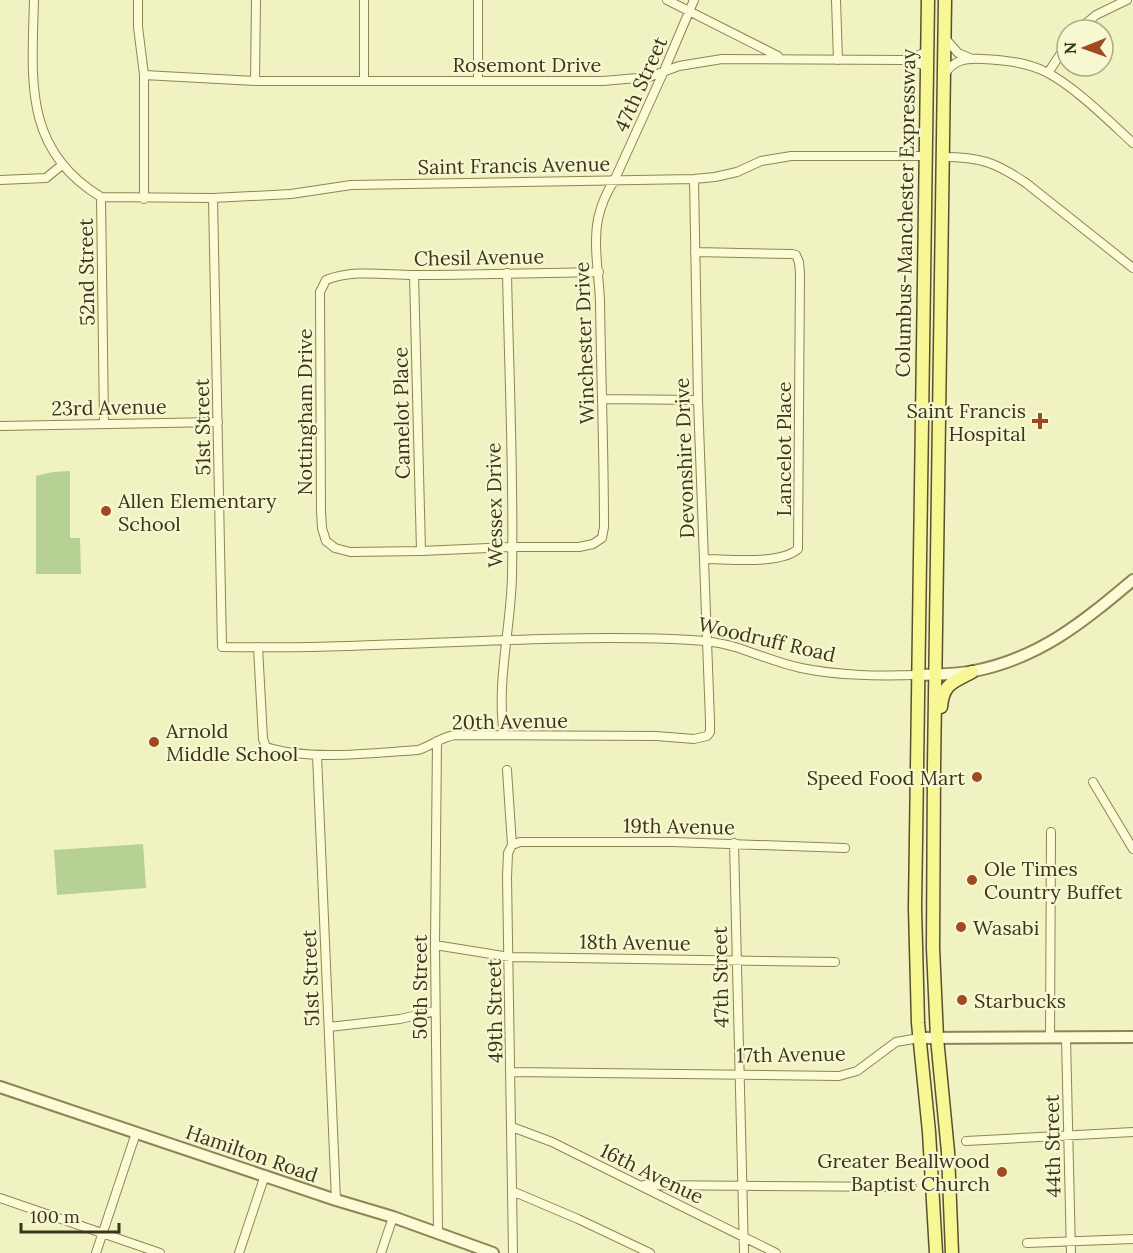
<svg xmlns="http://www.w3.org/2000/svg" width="1133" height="1253" viewBox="0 0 1133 1253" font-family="Lora,serif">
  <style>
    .green { fill: #b6d193 }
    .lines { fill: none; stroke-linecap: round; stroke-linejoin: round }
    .minor-casing { stroke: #8d8556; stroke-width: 10 }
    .tertiary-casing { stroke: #8d8556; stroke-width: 14 }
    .primary-casing { stroke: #5a502b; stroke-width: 15 }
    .minor { stroke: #fbfcd5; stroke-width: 8 }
    .tertiary { stroke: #fbfcd5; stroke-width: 10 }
    .primary { stroke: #f7f895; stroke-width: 12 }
    .poi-dot { fill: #a14a21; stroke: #f7f8d1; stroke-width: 2 }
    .labels { text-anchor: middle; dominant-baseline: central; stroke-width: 4.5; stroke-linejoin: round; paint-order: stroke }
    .street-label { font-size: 20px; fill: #3b351c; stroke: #f7f8d1 }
    .poi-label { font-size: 20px; fill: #3b351c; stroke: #f7f8d1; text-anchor: start }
  </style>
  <rect width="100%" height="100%" fill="#f0f2c1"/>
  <path class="green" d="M 70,471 L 70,538 L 80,538 L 81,574 L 36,574 L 36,476 L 53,472 Z
    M 143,844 L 146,888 L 57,895 L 54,850 Z"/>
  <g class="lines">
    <defs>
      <path id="minor" d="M 34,0 C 32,80 23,150 101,197 L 104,424
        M 138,0 L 138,27 L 144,75 L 144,199
        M 667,0 L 778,56
        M 836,0 L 838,60
        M 1078,30 L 1096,15 L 1127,0
        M 945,38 L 958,53 L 970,58
        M 907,60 L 926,52
        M 1048,73 L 1067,44
        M 945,74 C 953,60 966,58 982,59 C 1003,60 1026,62 1046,72 C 1074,86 1109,121 1133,143
        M 144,75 L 255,81 L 603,81 L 649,77 L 679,66 L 722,59 L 907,60 L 926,66
        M 255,81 L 256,0
        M 364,81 L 364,0
        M 478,81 L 478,0
        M 943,157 C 980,157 995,162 1026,183 L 1133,268
        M 0,180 L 46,178 L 62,165
        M 101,197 L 213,198 L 291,194 L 351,185 L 694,179 L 715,177 L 737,172 L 761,161 L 791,156 L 925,156
        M 213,198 L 222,647 C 372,650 522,634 672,639 C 694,640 715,641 735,647 C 757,654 778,663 801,668 C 840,676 879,676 918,675
        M 695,252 L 792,254 L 796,255 L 799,262 L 800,273 L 798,549 C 780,565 728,559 705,559
        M 599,272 C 537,273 475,275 414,275 C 385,275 354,269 326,280 L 320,292 L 321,511 L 322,528 L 326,541 L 335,548 L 350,552 L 421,551 L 512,547 L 579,547 L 593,544 L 602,538 L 604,527 C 604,452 601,377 600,301 C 599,275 593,245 598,219 C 601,205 606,193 614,181 L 663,73 L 694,0
        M 414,275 L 421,551
        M 603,399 L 698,400
        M 0,426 L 218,422
        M 258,647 L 263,739 L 266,747 C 309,761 372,753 418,750 C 431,746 441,737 455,735 L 656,736 L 694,739 L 707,736 L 710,732 L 710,721 L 698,400 L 694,179
        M 504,735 C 496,682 511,629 512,575 C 514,475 509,374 507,273
        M 437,741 L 435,945 L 438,1233
        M 317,755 L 336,1200
        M 507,770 L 512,845 L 508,853 L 507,877 L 513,1253
        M 1093,782 L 1133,849
        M 734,843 L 744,1253
        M 512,845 L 520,842 L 673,842 L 845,848
        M 435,945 L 510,957 L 835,962
        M 329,1027 L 400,1019 L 435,1011
        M 1050,1038 L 1051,832
        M 1066,1038 L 1071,1253
        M 512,1072 L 839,1076 L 857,1071 L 896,1042 L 919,1038
        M 512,1127 L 552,1142 L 776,1253
        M 966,1141 L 1133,1132
        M 644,1185 L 912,1187
        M 512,1191 L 578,1219 L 650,1253
        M 0,1198 L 160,1253
        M 1027,1243 L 1133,1239
        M 96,1253 L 136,1133
        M 239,1253 L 265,1175
        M 381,1253 L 393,1217"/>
      <path id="tertiary" d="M 918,675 C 937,674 956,675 974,671 C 1040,658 1083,622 1133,580
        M 919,1038 L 1133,1037
        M 0,1087 L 336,1200 L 393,1217 L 493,1253"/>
      <path id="primary" d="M 928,0 L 915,908 L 918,1023 L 929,1132 L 936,1253
        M 945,0 L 934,767 L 933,948 L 937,1038 L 948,1152 L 952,1253
        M 941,707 C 943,683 954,682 972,672"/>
    </defs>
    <use href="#minor" class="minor-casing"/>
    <use href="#tertiary" class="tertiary-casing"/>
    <use href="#primary" class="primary-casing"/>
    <use href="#minor" class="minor"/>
    <use href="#tertiary" class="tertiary"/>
    <use href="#primary" class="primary"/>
  </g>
  <g class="poi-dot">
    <path d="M1037 412h6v6h6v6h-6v6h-6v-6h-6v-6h6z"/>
    <circle cx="106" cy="511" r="6"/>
    <circle cx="154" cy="742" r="6"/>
    <circle cx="977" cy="777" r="6"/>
    <circle cx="972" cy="880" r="6"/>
    <circle cx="961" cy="927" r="6"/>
    <circle cx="962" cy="1000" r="6"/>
    <circle cx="1002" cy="1172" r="6"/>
  </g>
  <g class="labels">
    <g class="street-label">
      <text x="527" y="64">Rosemont Drive</text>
      <text transform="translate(640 84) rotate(-66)">47th Street</text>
      <text transform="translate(514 165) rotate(-1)">Saint Francis Avenue</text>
      <text transform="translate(905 213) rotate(-89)">Columbus-Manchester Expressway</text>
      <text transform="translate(479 257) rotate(-1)">Chesil Avenue</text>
      <text transform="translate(86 272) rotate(-91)">52nd Street</text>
      <text transform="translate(584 343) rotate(-92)">Winchester Drive</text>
      <text transform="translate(109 407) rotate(-1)">23rd Avenue</text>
      <text transform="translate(304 412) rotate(-90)">Nottingham Drive</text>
      <text transform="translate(401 413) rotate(-91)">Camelot Place</text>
      <text transform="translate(202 427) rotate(-91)">51st Street</text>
      <text transform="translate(783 449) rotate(-90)">Lancelot Place</text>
      <text transform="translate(684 458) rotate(-92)">Devonshire Drive</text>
      <text transform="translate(494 505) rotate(-91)">Wessex Drive</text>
      <text transform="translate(767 639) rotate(13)">Woodruff Road</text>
      <text transform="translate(510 721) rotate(-1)">20th Avenue</text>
      <text transform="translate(679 826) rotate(1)">19th Avenue</text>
      <text transform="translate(635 942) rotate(1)">18th Avenue</text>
      <text transform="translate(720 977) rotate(-91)">47th Street</text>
      <text transform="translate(310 978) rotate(-92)">51st Street</text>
      <text transform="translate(419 987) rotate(-90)">50th Street</text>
      <text transform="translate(494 1011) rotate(-91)">49th Street</text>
      <text transform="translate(791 1054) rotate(-1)">17th Avenue</text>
      <text transform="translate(1052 1146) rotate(-91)">44th Street</text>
      <text transform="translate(252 1153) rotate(19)">Hamilton Road</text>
      <text transform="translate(652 1173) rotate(26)">16th Avenue</text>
    </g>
    <g class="poi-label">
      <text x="1026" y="410" text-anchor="end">Saint Francis<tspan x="1026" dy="23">Hospital</tspan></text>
      <text x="118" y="500">Allen Elementary<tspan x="118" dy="23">School</tspan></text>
      <text x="166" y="730">Arnold<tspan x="166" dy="23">Middle School</tspan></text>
      <text x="965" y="777" text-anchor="end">Speed Food Mart</text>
      <text x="984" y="868">Ole Times<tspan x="984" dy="23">Country Buffet</tspan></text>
      <text x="973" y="927">Wasabi</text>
      <text x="974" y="1000">Starbucks</text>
      <text x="990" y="1160" text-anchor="end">Greater Beallwood<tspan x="990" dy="23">Baptist Church</tspan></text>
    </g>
  </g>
  <g transform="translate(1085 48) rotate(269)"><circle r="28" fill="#f7f8d1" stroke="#acaa89" stroke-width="1.5"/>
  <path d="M0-4.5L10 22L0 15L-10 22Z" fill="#a14a21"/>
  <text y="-9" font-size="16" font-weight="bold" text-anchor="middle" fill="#3b351c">N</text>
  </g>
  <path d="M21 1223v9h98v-9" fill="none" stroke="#3b351c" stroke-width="3"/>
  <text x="30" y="1223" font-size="18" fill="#3b351c" stroke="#f7f8d1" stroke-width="4.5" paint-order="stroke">100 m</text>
</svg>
